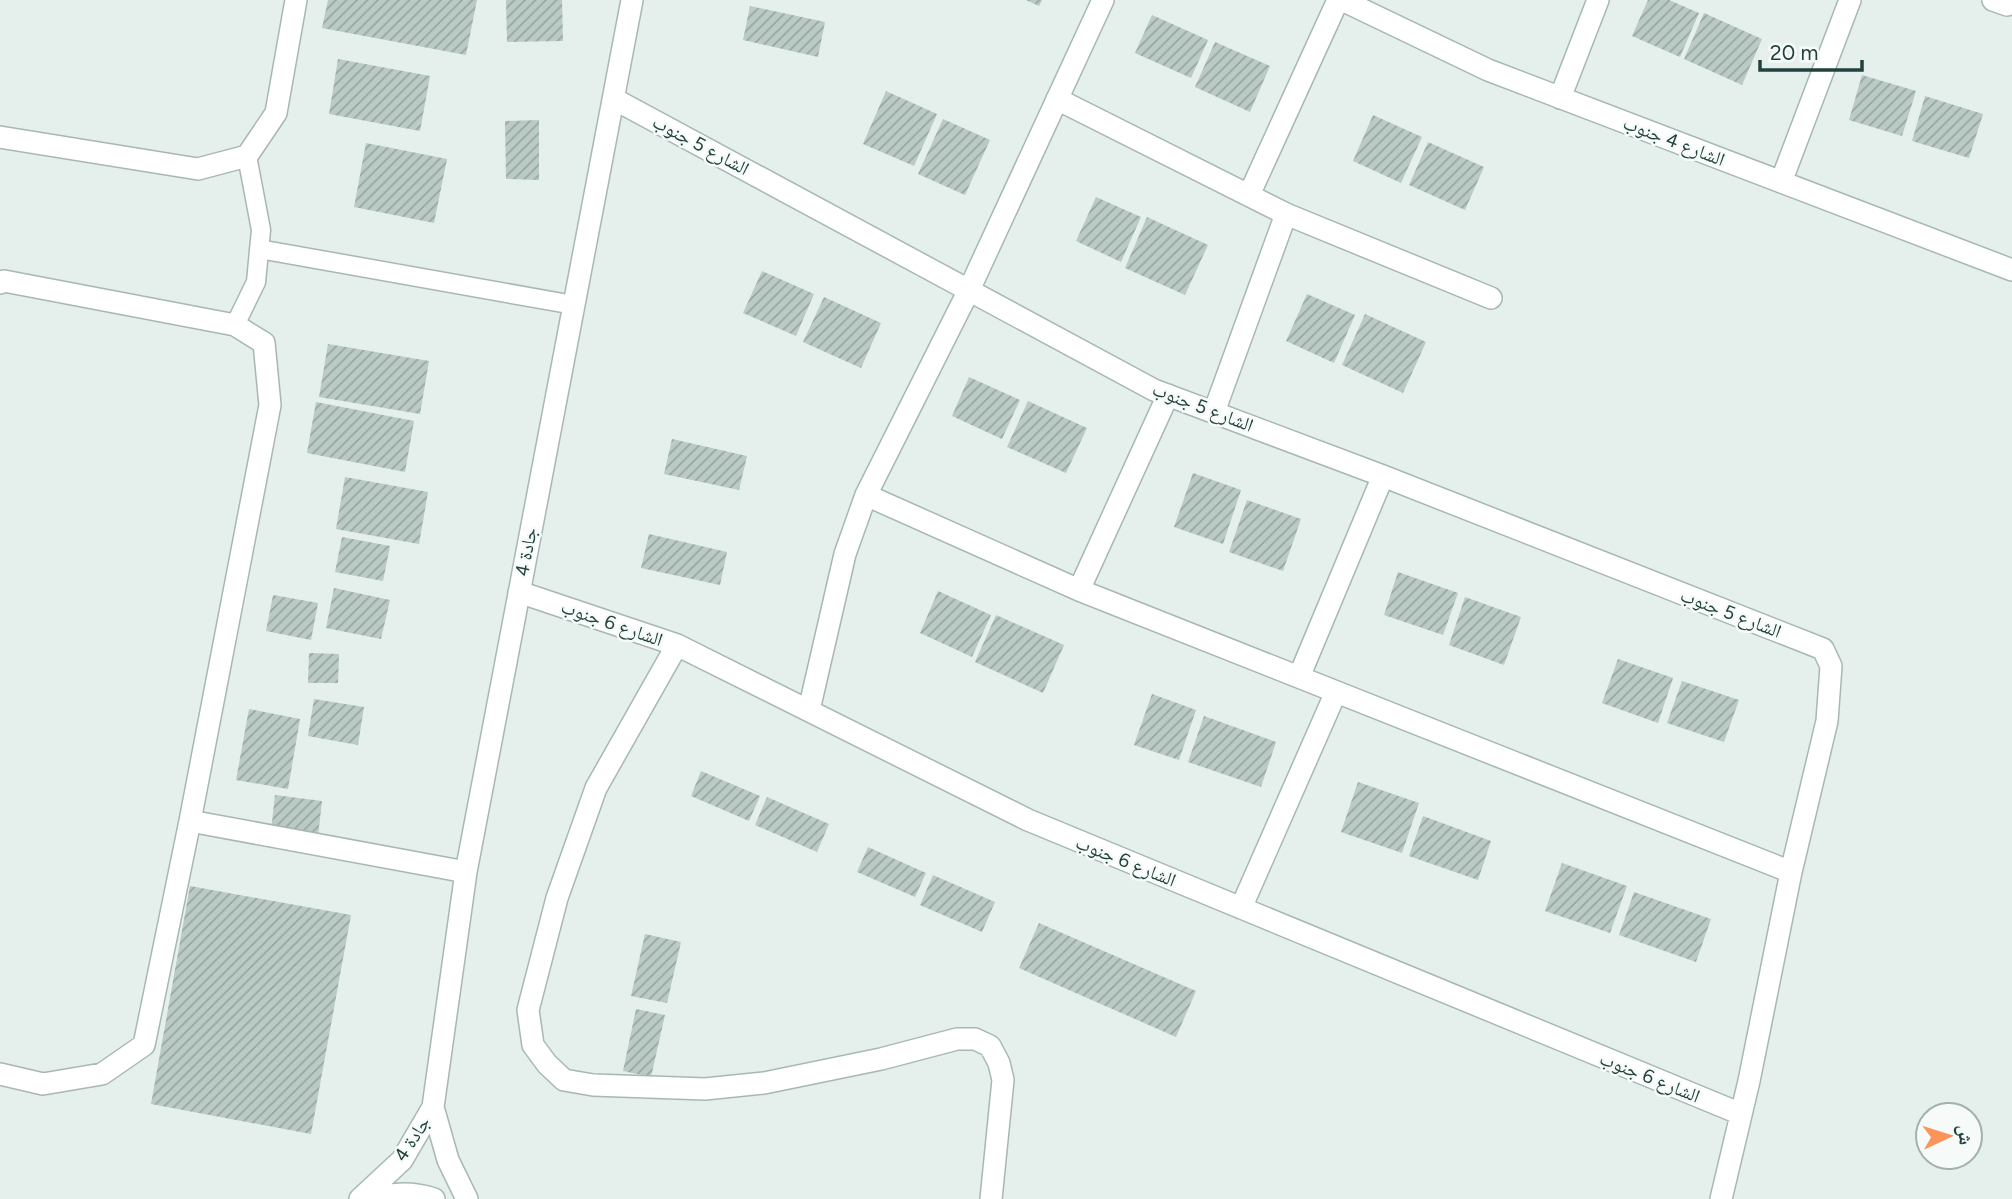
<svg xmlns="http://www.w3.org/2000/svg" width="2012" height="1199" viewBox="0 0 2012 1199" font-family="Figtree,'Noto Naskh Arabic',sans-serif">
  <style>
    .building { fill: url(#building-hatch) }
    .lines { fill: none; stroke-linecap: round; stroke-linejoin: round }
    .lane-casing { stroke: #a7b8b4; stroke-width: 21 }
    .street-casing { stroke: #a7b8b4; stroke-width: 24 }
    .lane { stroke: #fff; stroke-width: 18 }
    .street { stroke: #fff; stroke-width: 21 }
    .labels { text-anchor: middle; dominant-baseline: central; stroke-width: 5; stroke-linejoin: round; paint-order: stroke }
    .street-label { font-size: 19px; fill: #22423e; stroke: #f6fbf9 }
  </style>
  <defs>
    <pattern id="building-hatch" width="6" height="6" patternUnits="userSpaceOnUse" patternTransform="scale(1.75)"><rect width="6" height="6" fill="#bacac5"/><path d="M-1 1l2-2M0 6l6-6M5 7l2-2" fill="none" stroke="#97a6a1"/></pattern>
  </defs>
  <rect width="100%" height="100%" fill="#e5efec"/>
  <path class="building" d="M 328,0 L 477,0 L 466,55 L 322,28 Z
    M 506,0 L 562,0 L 563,41 L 507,42 Z
    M 1026,0 L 1042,0 L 1039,6 Z
    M 1648,0 L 1669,0 L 1699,13 L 1680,57 L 1632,36 Z
    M 750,6 L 825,22 L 818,57 L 743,40 Z
    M 1704,13 L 1762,39 L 1742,85 L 1684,59 Z
    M 1152,15 L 1208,40 L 1191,78 L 1135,53 Z
    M 1215,42 L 1270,66 L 1250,112 L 1195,87 Z
    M 338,59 L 430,76 L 420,131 L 329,114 Z
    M 1862,75 L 1916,91 L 1902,136 L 1849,120 Z
    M 886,91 L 937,114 L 914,166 L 863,144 Z
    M 1925,96 L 1983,114 L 1969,158 L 1912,141 Z
    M 1373,115 L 1422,137 L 1401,183 L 1353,161 Z
    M 943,119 L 990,140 L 965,195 L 918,174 Z
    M 539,120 L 539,180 L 506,179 L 505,121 Z
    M 1428,142 L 1484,167 L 1465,210 L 1409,185 Z
    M 366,143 L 447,159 L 434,223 L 354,207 Z
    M 1096,197 L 1141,217 L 1121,262 L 1076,241 Z
    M 1147,217 L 1208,245 L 1185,295 L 1125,268 Z
    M 762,271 L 814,294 L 796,336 L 743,313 Z
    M 1307,294 L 1355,315 L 1334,363 L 1286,341 Z
    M 824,297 L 881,323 L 861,368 L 803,342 Z
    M 1365,314 L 1426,342 L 1403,393 L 1342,365 Z
    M 328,344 L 429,361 L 420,414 L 319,397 Z
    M 969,377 L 1020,400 L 1002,439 L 952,416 Z
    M 1028,401 L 1087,428 L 1066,473 L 1007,447 Z
    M 316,402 L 414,421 L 405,472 L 307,453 Z
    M 672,439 L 747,456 L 739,490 L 664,474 Z
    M 1193,473 L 1241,490 L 1223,544 L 1174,527 Z
    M 345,477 L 428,492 L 419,544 L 336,529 Z
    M 1247,500 L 1301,519 L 1283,571 L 1229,552 Z
    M 649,534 L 727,552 L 720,585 L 641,568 Z
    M 342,537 L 390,546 L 383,581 L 335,572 Z
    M 1398,572 L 1458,593 L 1443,635 L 1384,615 Z
    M 334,588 L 390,600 L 381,639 L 326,628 Z
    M 938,591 L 991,615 L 972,657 L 920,633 Z
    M 273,595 L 318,603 L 311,640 L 266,631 Z
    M 1465,597 L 1521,617 L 1504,665 L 1449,645 Z
    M 996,615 L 1064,645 L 1043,693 L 975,662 Z
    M 309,653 L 339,654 L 338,683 L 308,683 Z
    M 1618,659 L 1673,678 L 1658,723 L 1602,703 Z
    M 1682,681 L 1739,700 L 1724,742 L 1667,723 Z
    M 1152,694 L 1196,710 L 1179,760 L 1134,745 Z
    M 314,699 L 364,707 L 358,745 L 308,736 Z
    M 249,709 L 300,719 L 288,789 L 236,780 Z
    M 1204,716 L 1276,742 L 1261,787 L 1188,762 Z
    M 701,771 L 760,796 L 749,821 L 691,796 Z
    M 1358,782 L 1419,803 L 1402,853 L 1341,832 Z
    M 275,795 L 322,801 L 318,836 L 271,831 Z
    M 767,797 L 829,824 L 817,852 L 755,825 Z
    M 1423,816 L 1491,841 L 1478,880 L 1409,856 Z
    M 868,847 L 926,873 L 915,897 L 857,872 Z
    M 1562,863 L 1627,886 L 1610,933 L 1545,911 Z
    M 933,875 L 995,902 L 982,932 L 920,905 Z
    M 190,886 L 351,915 L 311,1134 L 151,1104 Z
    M 1634,892 L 1711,919 L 1696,962 L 1619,935 Z
    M 1039,923 L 1196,991 L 1176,1037 L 1019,968 Z
    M 645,934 L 681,942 L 667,1003 L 631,996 Z
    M 636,1009 L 665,1015 L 651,1077 L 623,1071 Z"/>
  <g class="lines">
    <defs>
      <path id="lane" d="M 259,249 L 574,305
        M 235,325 L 256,282 L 261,230 L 247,156"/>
      <path id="street" d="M 1342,0 L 1488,70 L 2012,270
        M 1993,0 L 2007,5
        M 1560,98 L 1598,0
        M 614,99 L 1154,390 L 1383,476 L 1823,649 L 1831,666 L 1827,721 L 1791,872 L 1749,1081 L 1721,1199
        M 1057,99 L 1286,214 L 1214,412
        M 0,137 L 198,169 L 247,156 L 276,113 L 296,0
        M 1781,182 L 1850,0
        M 1249,195 L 1338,0
        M 1286,214 L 1491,298
        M 0,283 L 4,281 L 235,325 L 264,343 L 270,405 L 190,821 L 144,1045 L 102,1074 L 43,1084 L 0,1074
        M 866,495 L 1079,590 L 1791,872
        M 1079,590 L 1168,395
        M 519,592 L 677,645 L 1028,820 L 1741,1114
        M 677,645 L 596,788 L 557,898 L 528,1010 L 533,1045 L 547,1064 L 564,1080 L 593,1085 L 705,1089 L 764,1083 L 881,1059 L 957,1039 L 975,1039 L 990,1046 L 999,1063 L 1003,1080 L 991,1199
        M 1299,677 L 1383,476
        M 809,710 L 845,554 L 866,495 L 969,290 L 1103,0
        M 190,821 L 466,872
        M 1241,908 L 1336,692
        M 433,1107 L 448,1160 L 467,1199
        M 360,1199 L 402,1160 L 433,1107 L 466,872 L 632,0
        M 365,1199 C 389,1194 411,1191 434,1199"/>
    </defs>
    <use href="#lane" class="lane-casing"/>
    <use href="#street" class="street-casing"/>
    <use href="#lane" class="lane"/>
    <use href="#street" class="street"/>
  </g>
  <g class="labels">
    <g class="street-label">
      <text transform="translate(1674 141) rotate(21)">الشارع 4 جنوب</text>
      <text transform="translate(701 145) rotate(28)">الشارع 5 جنوب</text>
      <text transform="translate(1203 407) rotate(21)">الشارع 5 جنوب</text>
      <text transform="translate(526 552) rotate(-79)">جادة 4</text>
      <text transform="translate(1731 613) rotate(21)">الشارع 5 جنوب</text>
      <text transform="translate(612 623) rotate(19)">الشارع 6 جنوب</text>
      <text transform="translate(1126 861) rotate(22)">الشارع 6 جنوب</text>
      <text transform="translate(1650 1077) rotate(22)">الشارع 6 جنوب</text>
      <text transform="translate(412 1139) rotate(-57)">جادة 4</text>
    </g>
  </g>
  <g transform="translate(1949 1136) rotate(86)"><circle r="33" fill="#f6fbf9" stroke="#a1b1ae" stroke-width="2"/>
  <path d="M0-5L12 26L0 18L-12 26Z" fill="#fa9458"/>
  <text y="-10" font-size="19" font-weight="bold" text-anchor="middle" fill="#22423e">ش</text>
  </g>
  <path d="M1760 60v10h102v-10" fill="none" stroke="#22423e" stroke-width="3.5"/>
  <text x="1770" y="60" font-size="21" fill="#22423e" stroke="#f6fbf9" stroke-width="5" paint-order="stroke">20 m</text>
</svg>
